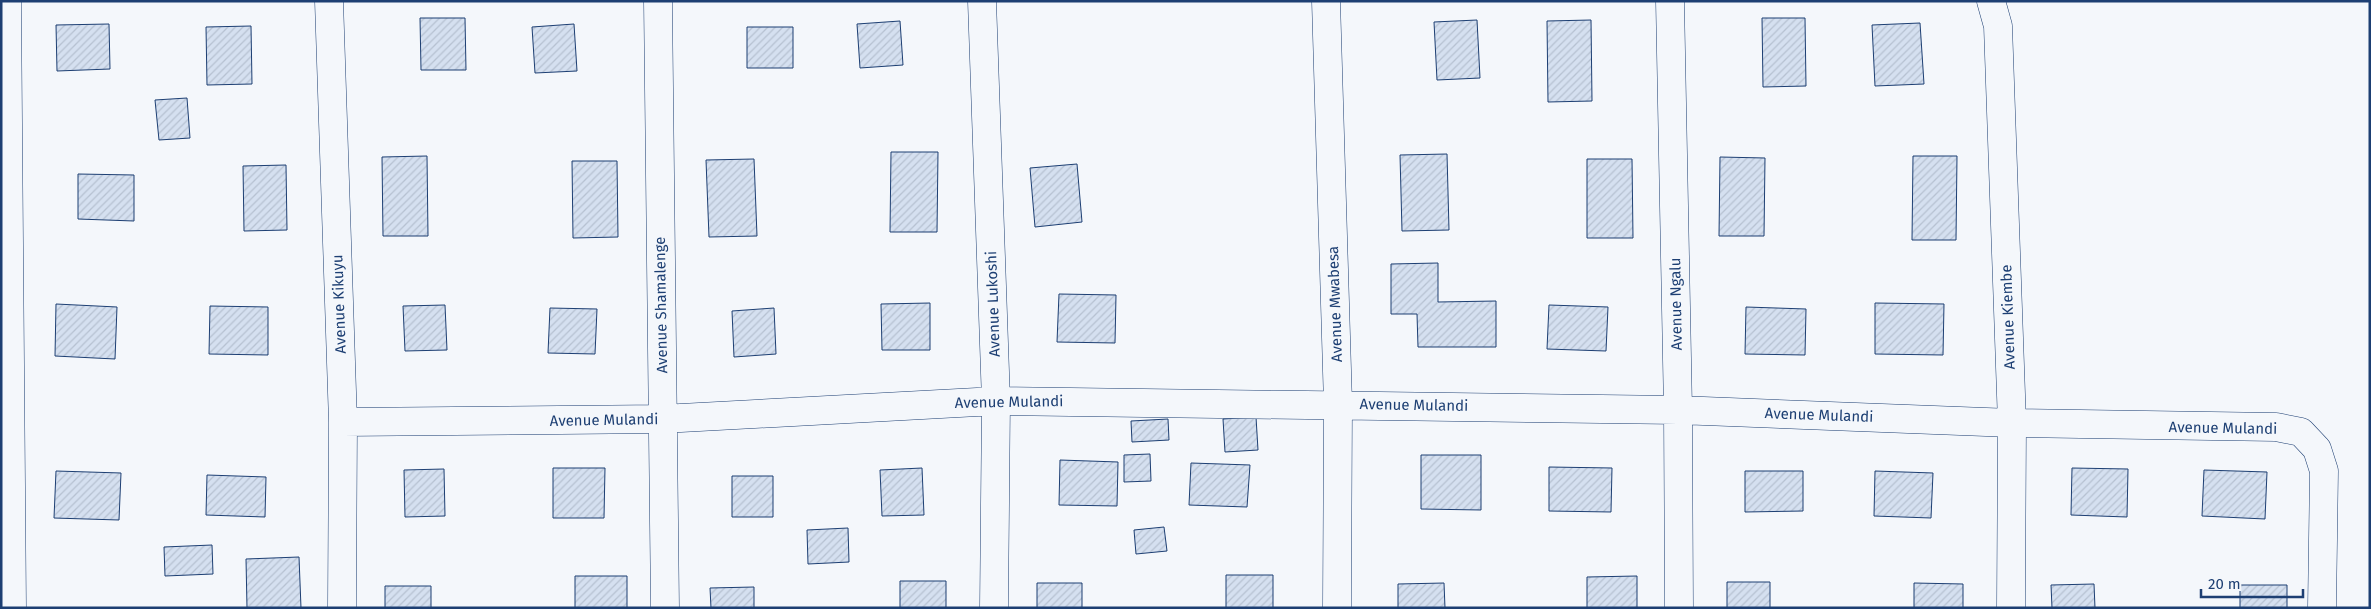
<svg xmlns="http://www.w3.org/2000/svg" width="2371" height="609" viewBox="0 0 2371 609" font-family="'Fira Sans',sans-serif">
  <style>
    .building { fill: url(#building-hatch); stroke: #1d3f73 }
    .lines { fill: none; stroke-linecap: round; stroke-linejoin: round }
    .street-casing { stroke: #1d3f73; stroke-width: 29 }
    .street { stroke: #f4f7fb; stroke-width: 28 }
    .labels { text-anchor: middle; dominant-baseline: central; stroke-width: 4; stroke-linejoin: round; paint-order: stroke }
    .street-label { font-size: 15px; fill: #1d3f73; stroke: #f4f7fb }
  </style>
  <defs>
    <pattern id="building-hatch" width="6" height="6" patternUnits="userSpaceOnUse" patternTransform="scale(1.25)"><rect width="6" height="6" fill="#d5e0f0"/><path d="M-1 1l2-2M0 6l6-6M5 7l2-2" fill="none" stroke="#b6c1d1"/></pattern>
  </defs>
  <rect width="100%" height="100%" fill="#f4f7fb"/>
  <path class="building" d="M 420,18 L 465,18 L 466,70 L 421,70 Z
    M 1762,18 L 1805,18 L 1806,86 L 1763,87 Z
    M 1477,20 L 1480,78 L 1437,80 L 1434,22 Z
    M 1591,20 L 1592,101 L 1548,102 L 1547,21 Z
    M 900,21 L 903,65 L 860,68 L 857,24 Z
    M 1920,23 L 1924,84 L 1875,86 L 1872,25 Z
    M 109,24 L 110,69 L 57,71 L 56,25 Z
    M 574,24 L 577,71 L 535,73 L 532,27 Z
    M 251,26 L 252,84 L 207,85 L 206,27 Z
    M 747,27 L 793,27 L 793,68 L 747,68 Z
    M 187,98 L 190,138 L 159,140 L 155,100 Z
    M 891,152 L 938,152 L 937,232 L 890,232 Z
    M 1447,154 L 1449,230 L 1402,231 L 1400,155 Z
    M 427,156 L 428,236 L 383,236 L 382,157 Z
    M 1913,156 L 1957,156 L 1956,240 L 1912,240 Z
    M 1720,157 L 1765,158 L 1764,236 L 1719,236 Z
    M 754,159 L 757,236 L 709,237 L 706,160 Z
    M 1587,159 L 1632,159 L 1633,238 L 1587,238 Z
    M 572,161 L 617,161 L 618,237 L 573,238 Z
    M 1077,164 L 1082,222 L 1035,227 L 1030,168 Z
    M 286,165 L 287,230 L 244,231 L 243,166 Z
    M 78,174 L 134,175 L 134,221 L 78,219 Z
    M 1438,263 L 1438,302 L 1496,301 L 1496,347 L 1418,347 L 1417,314 L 1391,314 L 1391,264 Z
    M 1059,294 L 1116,295 L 1115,343 L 1057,342 Z
    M 930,303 L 930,350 L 882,350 L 881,304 Z
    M 1875,303 L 1944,304 L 1943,355 L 1875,354 Z
    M 56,304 L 117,307 L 115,359 L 55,356 Z
    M 445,305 L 447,350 L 405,351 L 403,306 Z
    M 1549,305 L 1608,307 L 1606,351 L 1547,349 Z
    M 210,306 L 268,307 L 268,355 L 209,354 Z
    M 1746,307 L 1806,309 L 1805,355 L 1745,354 Z
    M 550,308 L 597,309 L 595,354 L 548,353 Z
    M 774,308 L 776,354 L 734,357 L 732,311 Z
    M 1256,417 L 1258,450 L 1225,452 L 1223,419 Z
    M 1168,419 L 1169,440 L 1132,442 L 1131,421 Z
    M 1150,454 L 1151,481 L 1124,482 L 1124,455 Z
    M 1421,455 L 1481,455 L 1481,510 L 1421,509 Z
    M 1060,460 L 1118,462 L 1117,506 L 1059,505 Z
    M 1191,463 L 1250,465 L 1247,507 L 1189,505 Z
    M 1549,467 L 1612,468 L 1611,512 L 1549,511 Z
    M 553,468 L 605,468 L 604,518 L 553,518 Z
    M 922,468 L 924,515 L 882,516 L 880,470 Z
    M 2072,468 L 2128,469 L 2127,517 L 2071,515 Z
    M 444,469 L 445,516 L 405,517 L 404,470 Z
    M 2204,470 L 2267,472 L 2265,519 L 2202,516 Z
    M 56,471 L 121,473 L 119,520 L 54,518 Z
    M 1745,471 L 1803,471 L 1803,511 L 1745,512 Z
    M 1875,471 L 1933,473 L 1931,518 L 1874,516 Z
    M 207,475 L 266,477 L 265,517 L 206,515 Z
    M 732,476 L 773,476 L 773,517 L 732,517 Z
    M 1164,527 L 1167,551 L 1136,554 L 1134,530 Z
    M 848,528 L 849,562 L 808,564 L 807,530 Z
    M 212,545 L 213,574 L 165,576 L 164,547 Z
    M 299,557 L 301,608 L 247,608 L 246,559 Z
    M 1226,575 L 1273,575 L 1273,608 L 1226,608 Z
    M 575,576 L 627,576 L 627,608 L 575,608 Z
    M 1637,576 L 1637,608 L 1587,608 L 1587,577 Z
    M 900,581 L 946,581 L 946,608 L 900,608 Z
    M 1727,582 L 1770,582 L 1770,608 L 1727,608 Z
    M 1037,583 L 1082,583 L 1082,608 L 1037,608 Z
    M 1444,583 L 1445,608 L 1398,608 L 1398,584 Z
    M 1914,583 L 1963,584 L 1963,608 L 1914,608 Z
    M 2094,584 L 2095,608 L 2052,608 L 2051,585 Z
    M 2240,585 L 2287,585 L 2287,608 L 2240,608 Z
    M 385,586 L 431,586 L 431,608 L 385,608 Z
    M 754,587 L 754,608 L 711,608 L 710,588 Z"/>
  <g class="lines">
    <defs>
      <path id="street" d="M 7,1 L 12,608
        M 329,1 L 343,422 L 342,608
        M 658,1 L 665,608
        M 982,1 L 996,401 L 994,608
        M 1326,1 L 1338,404 L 1337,608
        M 1670,1 L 1678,410 L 1679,608
        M 1991,1 L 1998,26 L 2012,423 L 2011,608
        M 343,422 L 662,419 L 996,401 L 1678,410 L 2012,423 L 2276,427 L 2301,432 L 2317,449 L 2324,471 L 2322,608"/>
    </defs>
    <use href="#street" class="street-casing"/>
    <use href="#street" class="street"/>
  </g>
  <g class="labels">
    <g class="street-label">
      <text transform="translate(339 304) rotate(-92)">Avenue Kikuyu</text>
      <text transform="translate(993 304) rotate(-92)">Avenue Lukoshi</text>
      <text transform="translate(1335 304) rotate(-92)">Avenue Mwabesa</text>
      <text transform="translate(1676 304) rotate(-91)">Avenue Ngalu</text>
      <text transform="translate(661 305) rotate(-91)">Avenue Shamalenge</text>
      <text transform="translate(2008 317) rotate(-92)">Avenue Kiembe</text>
      <text transform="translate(1009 402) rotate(-1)">Avenue Mulandi</text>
      <text transform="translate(1414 405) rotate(1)">Avenue Mulandi</text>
      <text transform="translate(1819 415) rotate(2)">Avenue Mulandi</text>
      <text transform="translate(604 420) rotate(-1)">Avenue Mulandi</text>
      <text transform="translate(2223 428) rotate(1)">Avenue Mulandi</text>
    </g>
  </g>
  <rect width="2371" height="609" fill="none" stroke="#1d3f73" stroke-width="5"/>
  <path d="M2201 589v8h102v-8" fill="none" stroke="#1d3f73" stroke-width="2.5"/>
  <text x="2208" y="589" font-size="15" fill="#1d3f73" stroke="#f4f7fb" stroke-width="4" paint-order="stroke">20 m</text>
</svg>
